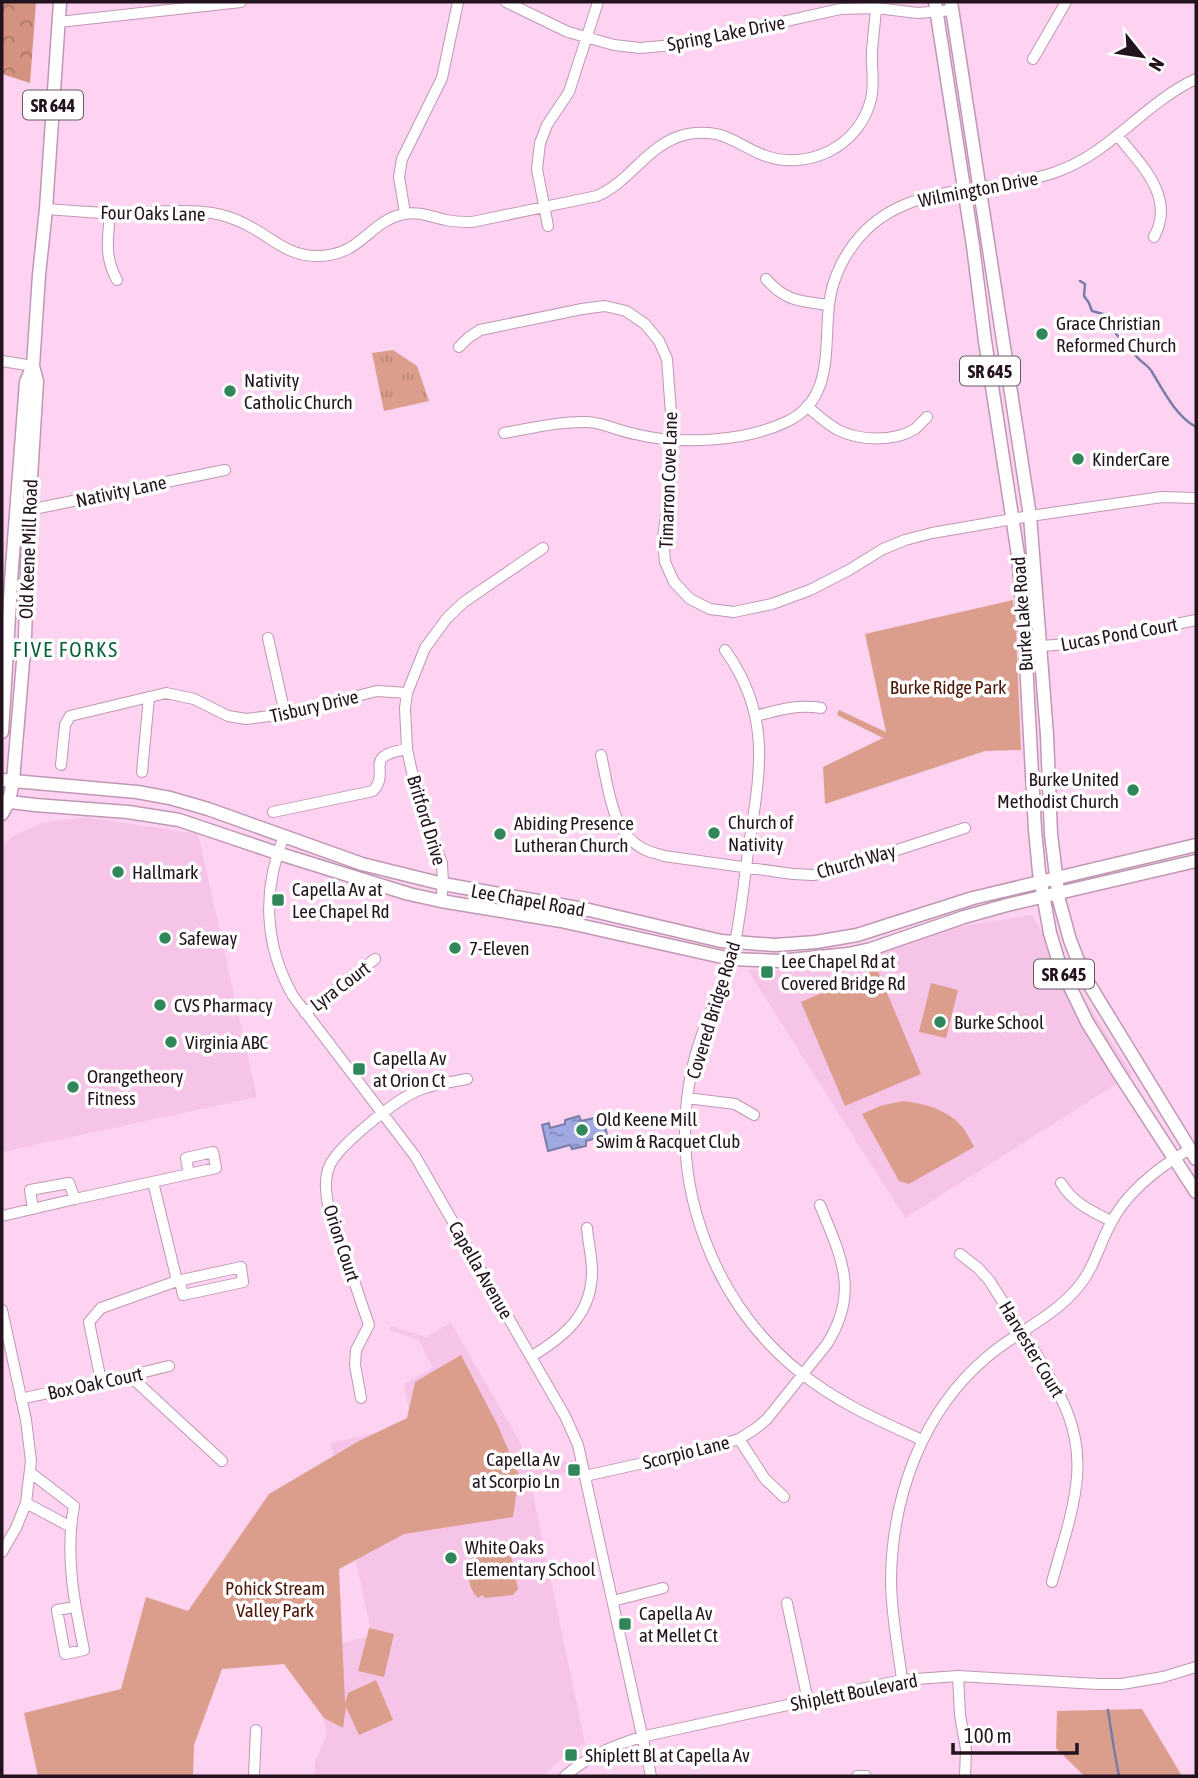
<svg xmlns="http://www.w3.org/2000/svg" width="1198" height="1778" viewBox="0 0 1198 1778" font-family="'Asap Condensed',sans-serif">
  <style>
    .built { fill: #f5c4e7 }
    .grass { fill: url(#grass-tufts) }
    .forest { fill: url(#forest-crowns) }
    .park { fill: #db9e8c }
    .water { fill: url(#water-ripples); stroke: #7a7ca7; stroke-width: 2 }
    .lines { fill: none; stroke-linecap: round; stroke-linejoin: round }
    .stream { stroke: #7a7ca7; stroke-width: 2.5 }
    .minor-casing { stroke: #bf97b3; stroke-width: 12 }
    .major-casing { stroke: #bf97b3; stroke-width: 15 }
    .minor { stroke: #fff; stroke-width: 10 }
    .major { stroke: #fff; stroke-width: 12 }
    .poi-dot { fill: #32875a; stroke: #fff; stroke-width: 2.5 }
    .labels { text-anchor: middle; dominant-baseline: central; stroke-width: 7; stroke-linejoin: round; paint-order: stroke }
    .shield { fill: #fff; stroke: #645a62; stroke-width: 2 }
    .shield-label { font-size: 18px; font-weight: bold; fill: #22131e }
    .street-label { font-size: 19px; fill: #22131e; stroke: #fff }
    .poi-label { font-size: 19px; fill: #22131e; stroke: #fff; text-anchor: start }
    .park-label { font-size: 19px; fill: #4e1403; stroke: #fff }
    .neighbourhood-label { font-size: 21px; letter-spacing: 2px; fill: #0a623b; stroke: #fff }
  </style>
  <defs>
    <pattern id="grass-tufts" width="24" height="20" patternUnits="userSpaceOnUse" patternTransform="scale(1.75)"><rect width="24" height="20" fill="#db9e8c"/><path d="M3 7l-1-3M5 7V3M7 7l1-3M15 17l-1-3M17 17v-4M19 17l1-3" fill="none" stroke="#bc8778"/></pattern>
    <pattern id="forest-crowns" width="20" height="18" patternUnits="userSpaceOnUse" patternTransform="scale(1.75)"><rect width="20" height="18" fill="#d49380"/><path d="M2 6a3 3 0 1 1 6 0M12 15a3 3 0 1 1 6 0" fill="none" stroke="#ac7768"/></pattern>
    <pattern id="water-ripples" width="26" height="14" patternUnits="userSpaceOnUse" patternTransform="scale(1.75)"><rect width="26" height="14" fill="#a0a9e2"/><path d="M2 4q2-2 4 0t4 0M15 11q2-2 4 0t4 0" fill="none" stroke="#8288b7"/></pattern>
  </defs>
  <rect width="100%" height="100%" fill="#fed3f1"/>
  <path class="built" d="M 86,817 L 198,834 L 257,1097 L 2,1152 L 2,845 L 15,835 L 42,823 Z
    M 1032,915 L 1132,1074 L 905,1218 L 747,969 L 762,971 L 782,970 L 872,942 L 900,936 Z
    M 451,1323 L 521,1444 L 527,1470 L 574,1460 L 576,1470 L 530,1480 L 585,1743 L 564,1757 L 543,1776 L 314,1776 L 315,1762 L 327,1734 L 309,1651 L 372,1636 L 331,1443 L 412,1425 L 404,1384 L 433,1368 L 419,1340 L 389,1330 L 390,1326 L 426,1337 Z"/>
  <path class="grass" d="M 393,350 L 417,366 L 429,401 L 384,411 L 372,353 Z"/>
  <path class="forest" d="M 2,2 L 36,2 L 30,83 L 2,74 Z"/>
  <path class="park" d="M 1013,600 L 1013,605 L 1015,605 L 1021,750 L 985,751 L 825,804 L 823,767 L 883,738 L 837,715 L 839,710 L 886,732 L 865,634 Z
    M 877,969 L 921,1074 L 845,1106 L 801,1002 Z
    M 931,983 L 958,990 L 946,1038 L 919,1032 Z
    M 903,1101 C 925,1104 948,1109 963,1128 C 967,1133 971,1141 974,1147 L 909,1184 L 899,1181 L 862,1114 L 880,1106 Z
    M 461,1355 L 498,1426 L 519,1475 L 513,1517 L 404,1534 L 339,1569 L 345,1703 L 348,1693 L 376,1680 L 393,1720 L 359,1735 L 346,1707 L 343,1728 L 324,1718 L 284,1664 L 222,1669 L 194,1745 L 193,1776 L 38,1776 L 24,1713 L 121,1689 L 146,1597 L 188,1611 L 269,1494 L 359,1441 L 407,1418 L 415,1382 Z
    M 502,1548 L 510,1550 L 518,1589 L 513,1595 L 485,1598 L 482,1595 L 478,1598 C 465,1585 466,1566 481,1554 C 487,1549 495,1548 502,1548 Z
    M 369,1628 L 394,1634 L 384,1677 L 358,1671 Z
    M 1142,1709 L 1182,1776 L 1084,1776 L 1056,1748 L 1057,1711 Z"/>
  <path class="water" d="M 579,1116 L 581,1121 L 603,1116 L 607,1135 L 586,1141 L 586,1146 L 572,1149 L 570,1145 L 548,1151 L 542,1125 L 549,1123 L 550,1128 L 565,1124 L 565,1120 Z"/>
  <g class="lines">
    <path class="stream" d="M 1080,281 L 1085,284 L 1084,296 L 1089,303 L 1092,311 L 1103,314 C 1111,330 1124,343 1137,357 C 1141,362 1149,366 1152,372 C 1164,392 1176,416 1196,427
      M 1108,1710 L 1114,1749 L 1119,1776"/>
    <defs>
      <path id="minor" d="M 506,2 L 568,32 L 614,45 L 640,48 L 684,44 L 840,9 L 876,8 L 918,13 L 953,10
        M 59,22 L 241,2
        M 1033,59 L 1066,2
        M 1118,136 C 1141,165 1176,197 1154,237
        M 46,209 C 67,210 89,213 110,213 C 144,214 179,208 212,213 C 224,215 236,219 247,225 C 273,238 288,257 319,256 C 362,255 369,221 404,214 C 418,211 432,217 446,220 C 455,222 463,222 472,222 L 597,196 C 632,181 648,142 688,134 C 723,128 734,143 763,155 C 808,172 860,146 871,99 C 875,82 871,67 872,51 C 873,37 875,23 876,8
        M 110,213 C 108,238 104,257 117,280
        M 405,213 L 399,177 L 402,159 L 442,78 L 458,2
        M 548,226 L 537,169 L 540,143 L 547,125 L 569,92 L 598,2
        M 766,279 C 786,302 801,301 829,305
        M 459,347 L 468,338 L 480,330 L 582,309 L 605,306 L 626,311 L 645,324 L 659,341 L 667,359 L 673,441 L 671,480 L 663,538 L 665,562 L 674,582 L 690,599 L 710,609 L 734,612 L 772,604 L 810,590 L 849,570 L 883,549 L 905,540 L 932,533 L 1030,516 L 1162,497 L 1196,498
        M 2,361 L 33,366
        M 807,406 C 817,415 827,424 838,430 C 860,441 894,442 915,429 C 919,425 923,421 927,417
        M 504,433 C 533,428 560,421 588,422 C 604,423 619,431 635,434 C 679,445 744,442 786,422 C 834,400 824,348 829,305 C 832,277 846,250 866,230 C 917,181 993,194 1056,172 C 1111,153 1144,103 1196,79
        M 24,511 L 225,470
        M 268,638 L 285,714
        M 1041,646 L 1082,643 L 1196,620
        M 725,650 C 774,718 759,776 748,852 C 744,882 741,913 735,943 C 723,989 698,1032 690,1079 C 670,1188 714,1304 801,1373 C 838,1403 880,1421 922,1440
        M 756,716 C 778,710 798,704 821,708
        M 601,755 C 609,789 611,836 648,851 C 653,853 659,854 664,856 L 793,874 L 813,875 L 826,873 L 965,828
        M 61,765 L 65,725 L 70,716 L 166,693 L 194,699 L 228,716 L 246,719 L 285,714 L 377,691 L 407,693
        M 142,772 L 149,697
        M 273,812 L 373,791 C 392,770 360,757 407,749
        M 284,836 C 262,890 264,945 293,996 L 415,1156 L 565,1416 L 578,1445 L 651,1776
        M 441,901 L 443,884 L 442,863 L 424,819 L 417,796 L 407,749 L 405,708 L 407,693 L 425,648 L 447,618 L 464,602 L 543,548
        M 305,1013 L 375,959
        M 687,1098 L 735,1104 L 754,1115
        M 153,1182 L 177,1281
        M 1061,1183 C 1073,1203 1091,1211 1111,1221
        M 75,1199 L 216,1168 L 213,1152 L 186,1158 L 189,1174
        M 2,1216 L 75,1199 L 69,1183 L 30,1190 L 33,1209
        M 960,1254 L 978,1268 L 989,1280 C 1004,1304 1020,1328 1035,1352 C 1060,1394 1081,1426 1077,1477 C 1074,1513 1061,1548 1052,1582
        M 2,1310 L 26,1420 L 31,1461 L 26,1503 L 16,1528 L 2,1552
        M 532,1356 C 565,1336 592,1314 592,1271 C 592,1257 588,1242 587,1228
        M 130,1376 L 222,1461
        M 101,1381 L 89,1322 L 101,1308 L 177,1281 L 241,1267 L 243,1282 L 183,1295 L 180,1281
        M 361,1398 L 355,1365 L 356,1350 L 369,1325 L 328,1205 C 326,1192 324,1180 329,1167 C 337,1146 397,1099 419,1090 C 434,1084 451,1082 467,1079
        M 21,1399 C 70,1387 120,1379 169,1366
        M 739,1439 L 765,1479 L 784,1497
        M 31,1473 L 74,1506 C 65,1555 74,1602 84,1650 L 65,1654 L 57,1610 L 75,1607
        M 585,1476 L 710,1448 L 739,1439 L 755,1429 L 767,1419 L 827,1344 C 860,1291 841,1257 820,1205
        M 26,1503 L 71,1527
        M 613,1601 L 663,1588
        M 787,1603 L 808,1701
        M 958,1676 L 960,1715 L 966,1749 L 965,1776
        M 902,1680 C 898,1647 891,1613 891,1580 C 892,1496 922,1412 987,1357 C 1017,1331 1052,1319 1079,1286 C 1094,1268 1099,1245 1110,1225 C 1126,1192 1159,1167 1190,1149
        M 254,1776 L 256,1730
        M 565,1776 C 588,1756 613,1746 641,1737 L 902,1680 L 958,1676 L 1097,1684 L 1122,1684 L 1163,1677 L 1196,1667
        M 857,1776 L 866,1776"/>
      <path id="major" d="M 935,2 L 973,246 L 985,341 L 1018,555 L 1025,643 L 1035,830 L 1039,872 L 1050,933 L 1060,966 L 1087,1022 L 1118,1072 L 1196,1192
        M 951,2 L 1030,516 L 1047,735 L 1051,834 L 1059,900 L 1070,940 L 1084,976 L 1196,1159
        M 2,732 L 12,567 L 26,382 L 33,366
        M 2,780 L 137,792 L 170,798 L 208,809 L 362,864 L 443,884 L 589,910 L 721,941 L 775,945 L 816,942 L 857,935 L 973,898 L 1196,845
        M 2,801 L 35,805 L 128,812 L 179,820 L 277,853 L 409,894 L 441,901 L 561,921 L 731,959 L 780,961 L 848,954 L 871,949 L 964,917 L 1007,905 L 1196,861
        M 2,814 L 9,801 L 13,781 L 25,638 L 29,510 L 37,381 L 33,366 L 39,275 L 46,209 L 60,2"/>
    </defs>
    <use href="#minor" class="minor-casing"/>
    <use href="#major" class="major-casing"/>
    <use href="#minor" class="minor"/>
    <use href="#major" class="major"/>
  </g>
  <g class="poi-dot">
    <circle cx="1042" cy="334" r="7"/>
    <circle cx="230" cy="391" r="7"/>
    <circle cx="1078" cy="459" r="7"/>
    <circle cx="1133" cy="790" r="7"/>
    <circle cx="714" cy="833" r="7"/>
    <circle cx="500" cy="834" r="7"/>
    <circle cx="118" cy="872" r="7"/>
    <rect x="271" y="893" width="14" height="14" rx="3.5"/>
    <circle cx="165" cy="938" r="7"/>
    <circle cx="455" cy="948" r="7"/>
    <rect x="760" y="965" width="14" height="14" rx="3.5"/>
    <circle cx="160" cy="1005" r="7"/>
    <circle cx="940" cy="1022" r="7"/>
    <circle cx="171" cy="1042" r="7"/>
    <rect x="352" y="1062" width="14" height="14" rx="3.5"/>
    <circle cx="73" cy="1087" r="7"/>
    <circle cx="582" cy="1130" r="7"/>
    <rect x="567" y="1463" width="14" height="14" rx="3.5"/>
    <circle cx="451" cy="1558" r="7"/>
    <rect x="618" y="1617" width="14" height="14" rx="3.5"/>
    <rect x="564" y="1748" width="14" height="14" rx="3.5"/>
  </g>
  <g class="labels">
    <g class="shield">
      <rect x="23" y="90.5" width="60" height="29" rx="5"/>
      <rect x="960" y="356.5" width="60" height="29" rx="5"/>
      <rect x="1034" y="959.5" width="60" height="29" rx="5"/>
    </g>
    <g class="shield-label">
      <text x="53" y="105">SR 644</text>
      <text x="990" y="371">SR 645</text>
      <text x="1064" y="974">SR 645</text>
    </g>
    <g class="street-label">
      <text transform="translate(726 33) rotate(-11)">Spring Lake Drive</text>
      <text transform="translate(978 189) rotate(-11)">Wilmington Drive</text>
      <text transform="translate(153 213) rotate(1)">Four Oaks Lane</text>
      <text transform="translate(668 480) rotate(-88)">Timarron Cove Lane</text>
      <text transform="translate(121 491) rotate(-12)">Nativity Lane</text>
      <text transform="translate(28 549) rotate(-88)">Old Keene Mill Road</text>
      <text transform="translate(1022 614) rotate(-94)">Burke Lake Road</text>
      <text transform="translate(1119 634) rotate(-10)">Lucas Pond Court</text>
      <text transform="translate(314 706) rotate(-13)">Tisbury Drive</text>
      <text transform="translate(427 820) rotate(73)">Britford Drive</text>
      <text transform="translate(856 861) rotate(-16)">Church Way</text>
      <text transform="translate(528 900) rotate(10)">Lee Chapel Road</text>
      <text transform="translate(340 986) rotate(-37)">Lyra Court</text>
      <text transform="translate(713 1010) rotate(-73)">Covered Bridge Road</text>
      <text transform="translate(342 1243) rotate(72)">Orion Court</text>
      <text transform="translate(481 1270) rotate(60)">Capella Avenue</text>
      <text transform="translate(1032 1349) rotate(59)">Harvester Court</text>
      <text transform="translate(95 1383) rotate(-12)">Box Oak Court</text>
      <text transform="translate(686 1452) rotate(-14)">Scorpio Lane</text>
      <text transform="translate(854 1692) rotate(-11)">Shiplett Boulevard</text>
    </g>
    <g class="poi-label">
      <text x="1056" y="323">Grace Christian<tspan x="1056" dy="22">Reformed Church</tspan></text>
      <text x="244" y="380">Nativity<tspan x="244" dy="22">Catholic Church</tspan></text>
      <text x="1092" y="459">KinderCare</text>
      <text x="1119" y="779" text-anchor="end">Burke United<tspan x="1119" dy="22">Methodist Church</tspan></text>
      <text x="728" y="822">Church of<tspan x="728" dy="22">Nativity</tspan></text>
      <text x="514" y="823">Abiding Presence<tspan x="514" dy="22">Lutheran Church</tspan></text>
      <text x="132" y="872">Hallmark</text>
      <text x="292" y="889">Capella Av at<tspan x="292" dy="22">Lee Chapel Rd</tspan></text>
      <text x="179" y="938">Safeway</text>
      <text x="469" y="948">7-Eleven</text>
      <text x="781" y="961">Lee Chapel Rd at<tspan x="781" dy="22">Covered Bridge Rd</tspan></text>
      <text x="174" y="1005">CVS Pharmacy</text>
      <text x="954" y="1022">Burke School</text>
      <text x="185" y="1042">Virginia ABC</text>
      <text x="373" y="1058">Capella Av<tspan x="373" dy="22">at Orion Ct</tspan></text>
      <text x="87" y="1076">Orangetheory<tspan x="87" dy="22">Fitness</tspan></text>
      <text x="596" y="1119">Old Keene Mill<tspan x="596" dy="22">Swim &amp; Racquet Club</tspan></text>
      <text x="560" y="1459" text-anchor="end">Capella Av<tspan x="560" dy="22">at Scorpio Ln</tspan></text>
      <text x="465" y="1547">White Oaks<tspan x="465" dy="22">Elementary School</tspan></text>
      <text x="639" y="1613">Capella Av<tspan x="639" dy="22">at Mellet Ct</tspan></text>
      <text x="585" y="1755">Shiplett Bl at Capella Av</text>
    </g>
    <g class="park-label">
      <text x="948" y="687">Burke Ridge Park</text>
      <text x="275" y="1588">Pohick Stream<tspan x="275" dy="22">Valley Park</tspan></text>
    </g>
    <g class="neighbourhood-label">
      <text x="66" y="649">FIVE FORKS</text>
    </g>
  </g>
  <rect width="1198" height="1778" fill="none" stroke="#22131e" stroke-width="7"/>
  <g transform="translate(1142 56) rotate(120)" stroke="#ffffff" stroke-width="5" paint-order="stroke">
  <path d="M0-5L12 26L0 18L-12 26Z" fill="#22131e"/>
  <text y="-10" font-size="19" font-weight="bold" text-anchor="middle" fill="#22131e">N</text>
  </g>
  <path d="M953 1743v10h124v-10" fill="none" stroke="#22131e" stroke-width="3.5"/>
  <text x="964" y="1743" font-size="21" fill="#22131e" stroke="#ffffff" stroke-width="5" paint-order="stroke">100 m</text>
</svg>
